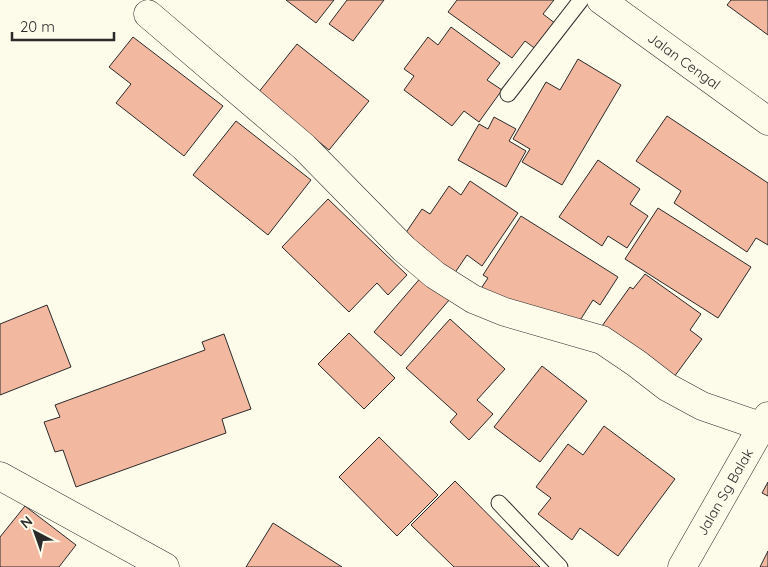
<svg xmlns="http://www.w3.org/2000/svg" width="768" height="567" viewBox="0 0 768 567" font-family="Quicksand,sans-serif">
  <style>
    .building { fill: #f2b8a0; stroke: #2b2b2b }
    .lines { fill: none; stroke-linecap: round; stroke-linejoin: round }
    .lane-casing { stroke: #2b2b2b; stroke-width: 17 }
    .street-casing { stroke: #2b2b2b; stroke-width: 29 }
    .secondary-casing { stroke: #2b2b2b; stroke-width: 29 }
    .lane { stroke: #fdfbea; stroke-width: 15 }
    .street { stroke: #fdfbea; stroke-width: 28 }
    .secondary { stroke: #fdfbea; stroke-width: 28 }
    .labels { text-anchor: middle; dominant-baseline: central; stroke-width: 4; stroke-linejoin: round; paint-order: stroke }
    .street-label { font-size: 14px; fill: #2b2b2b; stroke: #fdfbea }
  </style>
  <rect width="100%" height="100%" fill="#fdfbea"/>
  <path class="building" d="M 286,0 L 334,0 L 316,23 Z
    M 347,0 L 384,0 L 353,41 L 329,24 Z
    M 457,0 L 554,0 L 543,14 L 556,24 L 537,50 L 525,41 L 512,58 L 448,12 Z
    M 731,0 L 768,0 L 768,35 L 727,5 Z
    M 451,27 L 500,63 L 487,80 L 502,90 L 479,122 L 464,111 L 452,126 L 404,90 L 414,76 L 404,69 L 428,37 L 438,45 Z
    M 133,37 L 223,106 L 184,156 L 116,103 L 131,84 L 109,67 Z
    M 297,44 L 369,101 L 329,150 L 258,93 Z
    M 578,59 L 621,85 L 562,185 L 522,162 L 530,149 L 513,139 L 546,82 L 560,90 Z
    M 667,116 L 768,183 L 768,245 L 756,238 L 747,252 L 674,203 L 681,191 L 636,161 Z
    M 494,117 L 516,129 L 509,141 L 526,151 L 506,187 L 458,160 L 479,124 L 488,129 Z
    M 236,121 L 311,180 L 268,235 L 193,175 Z
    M 598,160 L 640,189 L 630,204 L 648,216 L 627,248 L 608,236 L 602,246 L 559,217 Z
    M 470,181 L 518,213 L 482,266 L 467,255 L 452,277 L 420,255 L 425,248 L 405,234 L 422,209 L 430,214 L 449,186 L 461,195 Z
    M 328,199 L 407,275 L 388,295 L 377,283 L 349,312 L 282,247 Z
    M 658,208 L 751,267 L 718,318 L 625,259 Z
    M 521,216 L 618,277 L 600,305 L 593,300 L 577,325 L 556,312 L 552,320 L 478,293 L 488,278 L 483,275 Z
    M 645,274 L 701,314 L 690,330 L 702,339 L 674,377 L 602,326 L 630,287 L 633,289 Z
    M 423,275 L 450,299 L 401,356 L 374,332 Z
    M 47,305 L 71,367 L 0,395 L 0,324 Z
    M 450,319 L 505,369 L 477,400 L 493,414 L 469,440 L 450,422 L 457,414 L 406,368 Z
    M 349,333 L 395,378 L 364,409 L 318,364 Z
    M 224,334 L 251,409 L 222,419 L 226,433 L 76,487 L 63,450 L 55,452 L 44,422 L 60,417 L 55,405 L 205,350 L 202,342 Z
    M 542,366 L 587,401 L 540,462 L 494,427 Z
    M 604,426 L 675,479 L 618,556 L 580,528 L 572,540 L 538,514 L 551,498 L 536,487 L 568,444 L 583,455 Z
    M 379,437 L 438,495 L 397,536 L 339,477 Z
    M 455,481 L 540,567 L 454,567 L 411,525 Z
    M 768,482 L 768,496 L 762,493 Z
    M 25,506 L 76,545 L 59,567 L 0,567 L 0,537 Z
    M 273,523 L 342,567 L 246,567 Z
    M 768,551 L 768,567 L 760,567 Z"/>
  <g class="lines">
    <defs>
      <path id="lane" d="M 508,94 L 581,0
        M 499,503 L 560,567"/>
      <path id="street" d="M 601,0 L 768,121
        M 148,14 L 304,147 L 404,249 L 435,275 L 473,299 L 505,312 L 602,340 L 636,363 L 667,387 L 702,406 L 763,427
        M 0,476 L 165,567"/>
      <path id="secondary" d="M 682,567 L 768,416"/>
    </defs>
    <use href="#lane" class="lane-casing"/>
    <use href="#street" class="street-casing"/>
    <use href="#secondary" class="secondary-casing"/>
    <use href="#lane" class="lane"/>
    <use href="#street" class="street"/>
    <use href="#secondary" class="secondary"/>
  </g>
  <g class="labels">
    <g class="street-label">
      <text transform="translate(684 61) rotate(36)">Jalan Cengal</text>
      <text transform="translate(725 492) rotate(-60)">Jalan Sg Balak</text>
    </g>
  </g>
  <g transform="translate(35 532) rotate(319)" stroke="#fdfbea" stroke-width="4" paint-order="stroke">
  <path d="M0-4L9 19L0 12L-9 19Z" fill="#2b2b2b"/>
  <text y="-8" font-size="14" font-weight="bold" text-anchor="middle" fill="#2b2b2b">N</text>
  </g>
  <path d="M12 32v8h102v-8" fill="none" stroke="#2b2b2b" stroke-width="2.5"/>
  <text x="20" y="32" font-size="15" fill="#2b2b2b" stroke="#fdfbea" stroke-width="4" paint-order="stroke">20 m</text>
</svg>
